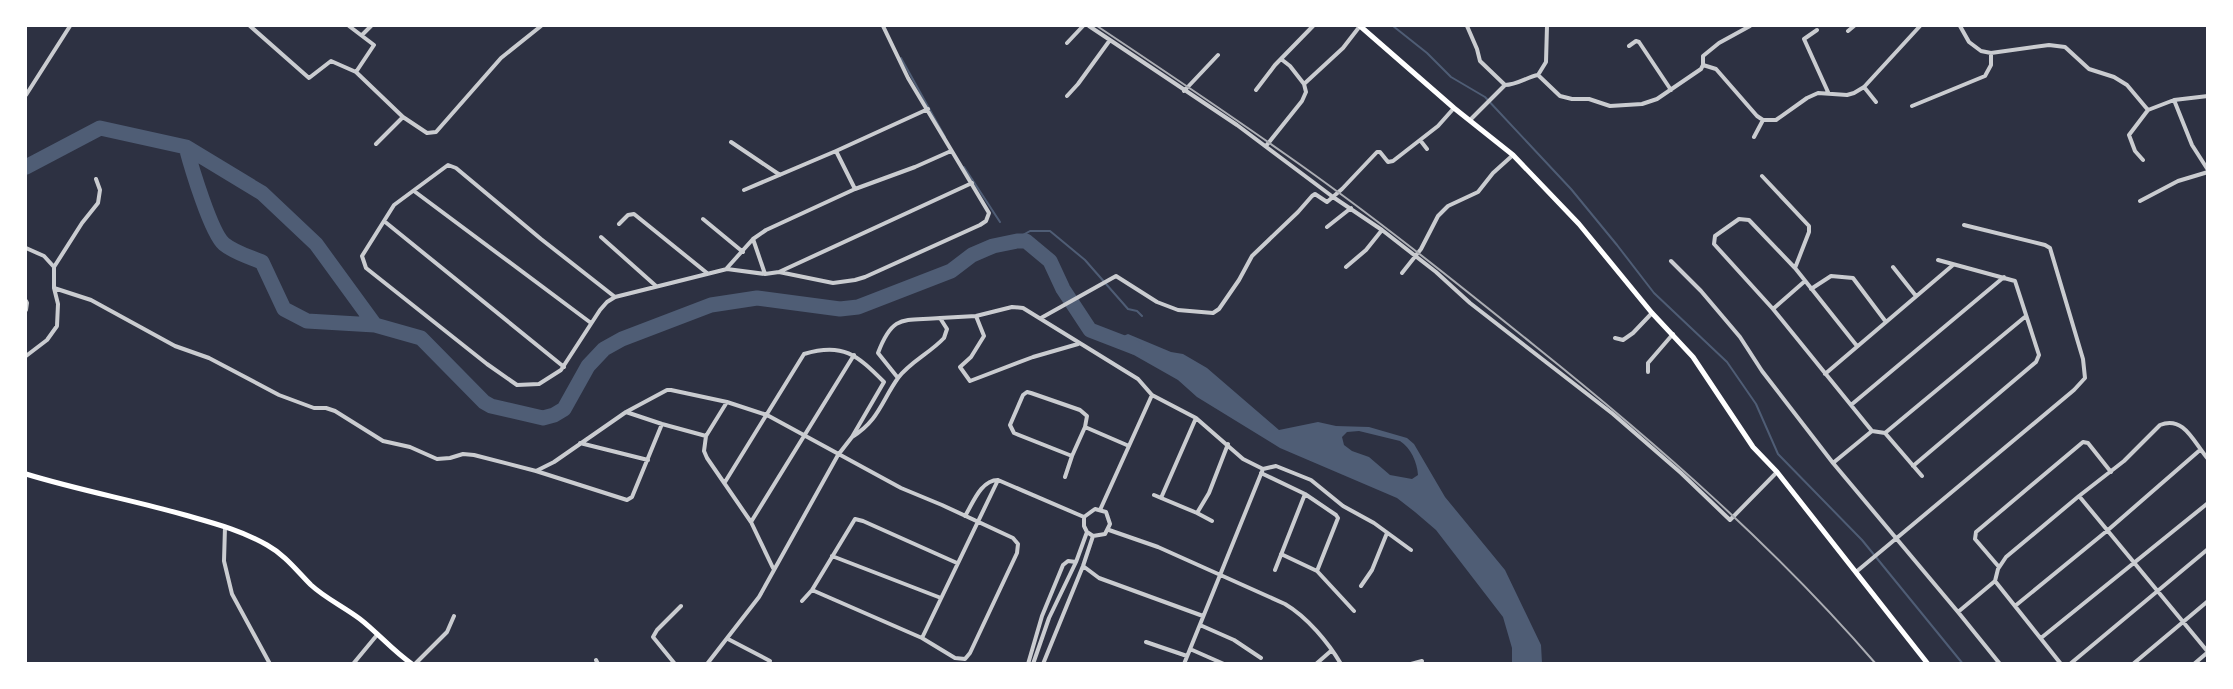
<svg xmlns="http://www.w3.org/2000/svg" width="2233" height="689" viewBox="0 0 2233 689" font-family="Lato,sans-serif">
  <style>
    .water { fill: #4f5d75; fill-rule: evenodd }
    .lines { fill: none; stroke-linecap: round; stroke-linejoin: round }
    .stream { stroke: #4f5d75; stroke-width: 2 }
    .river { stroke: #4f5d75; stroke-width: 15 }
    .minor { stroke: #caccd0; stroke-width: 4 }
    .secondary { stroke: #fff; stroke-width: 5 }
    .rail { stroke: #abadb3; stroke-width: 2 }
  </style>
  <rect width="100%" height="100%" fill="#2d3142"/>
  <path class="water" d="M 1128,334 L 1171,352 L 1183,354 L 1207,368 L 1279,430 L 1318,422 L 1336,426 L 1369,427 L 1407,438 L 1414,444 L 1445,497 L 1505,570 L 1541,645 L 1542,663 L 1512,663 L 1512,648 L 1503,617 L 1436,530 L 1415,512 L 1397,498 L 1280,448 L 1197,397 L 1178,380 L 1118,346 L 1116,339 ZM 1359,431 L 1400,441 C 1411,448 1417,462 1418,475 L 1412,479 L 1390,475 L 1369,457 L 1352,451 L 1344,445 L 1342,437 L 1347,432 Z"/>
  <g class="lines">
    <path class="stream" d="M 1393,26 L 1427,53 L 1451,77 L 1485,97 L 1571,189 L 1617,245 L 1654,293 L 1727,362 L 1756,404 L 1778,454 L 1862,540 L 1963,664
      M 901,58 L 945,137
      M 964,167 L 1000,222
      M 1009,243 L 1030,231 L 1050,231 L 1085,260 L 1128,309 L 1137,311 L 1142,316"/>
    <path class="river" d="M 186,147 C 191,166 211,233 224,244 C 235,253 250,257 262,262 L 284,309 L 307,321 L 375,325
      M 26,167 L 100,128 L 186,147 L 262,193 L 316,244 L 375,325 L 421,338 L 484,402 L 491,406 L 543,418 L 554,415 L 564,409 L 588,366 L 604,349 L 622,339 L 711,305 L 757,298 L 840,309 L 858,307 L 951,271 L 972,255 L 993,246 L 1017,241 L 1026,241 L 1050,261 L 1063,289 L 1090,330 L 1134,347"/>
    <path class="minor" d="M 250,26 L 309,78 L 331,61 L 356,72 L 403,117 L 427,133 L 436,132 L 501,58 L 541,26
      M 349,26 L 374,45 L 356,72
      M 1467,26 L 1477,49 L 1480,61 L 1505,85
      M 1960,26 L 1969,42 L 1981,51 L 1991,53 L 2049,45 L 2065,47 L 2089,69 L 2114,77 L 2127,85 L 2148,110 L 2174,100 L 2192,145 L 2208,170
      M 1817,30 L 1804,39 L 1828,92
      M 1848,31 L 1854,26
      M 362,35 L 371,26
      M 1110,40 L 1237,125 L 1333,197 L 1382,230 L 1436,272 L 1470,303 L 1613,414 L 1681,473 L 1730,520 L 1777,472
      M 1067,43 L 1083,26
      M 1629,46 L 1636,41 L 1639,42 L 1671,90
      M 1281,59 L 1290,66 L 1304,84
      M 1703,65 L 1703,56 L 1719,43 L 1750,26
      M 1538,75 L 1560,96 L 1572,99 L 1589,99 L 1610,106 L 1642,104 L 1657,99 L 1701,69 L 1703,65 L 1716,69 L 1757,116 L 1763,120 L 1776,120 L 1807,98 L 1818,93 L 1847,95 L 1854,93 L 1864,87 L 1875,75 L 1920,26
      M 1864,87 L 1876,102
      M 1256,90 L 1275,65 L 1313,26
      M 1184,91 L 1218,55
      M 26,95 L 70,26
      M 1067,96 L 1078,84 L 1110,40 L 1089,26
      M 2174,100 L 2208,96
      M 1912,106 L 1985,76 L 1991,65 L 1991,53
      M 1470,120 L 1505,85 C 1517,85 1527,77 1538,75 L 1546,62 L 1547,26
      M 1754,137 L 1763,120
      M 1420,140 L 1427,149
      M 731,142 L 780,175
      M 376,144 L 403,117
      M 1266,146 L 1302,101 L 1306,92 L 1304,84 L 1343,48 L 1360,26
      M 2143,160 L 2135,151 L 2129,135 L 2148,110
      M 1762,176 L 1809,226 L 1809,232 L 1795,268
      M 855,189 L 836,151 L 928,109
      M 744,190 L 836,151
      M 414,191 L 591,323
      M 2140,201 L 2178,181 L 2208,172
      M 703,219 L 743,252
      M 384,221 L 564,367
      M 619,224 L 628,215 L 634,214 L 707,273
      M 1327,227 L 1351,208
      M 601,237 L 656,286
      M 753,239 L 765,274
      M 26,248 L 44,256 L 54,267 L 54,288 L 58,304 L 57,326 L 47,340 L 26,356
      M 1671,261 L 1701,291 L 1740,337 L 1762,371 L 1833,463
      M 54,267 L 82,223 L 98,203 L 100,190 L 96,179
      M 1346,267 L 1366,250 L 1382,230
      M 1893,267 L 1916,296
      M 727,268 L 753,239 L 766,230 L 855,189 L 915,167 L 951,151
      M 779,272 L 972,183
      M 1402,273 L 1421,249 L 1438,216 L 1448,206 L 1478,192 L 1493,173 L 1513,155
      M 54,288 L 91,300 L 175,346 L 209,358 L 279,395 L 314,408 L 326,408 L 335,411 L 383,441 L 410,447 L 437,459 L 450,458 L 463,454 L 474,455 L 536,471 L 627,500 L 632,497 L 662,424
      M 1811,289 L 1831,276 L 1853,278 L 1886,322
      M 615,297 L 541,239 L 456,168 L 448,165 L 394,205 L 362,256 L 366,268 L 487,364 L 517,385 L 539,384 L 561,370 L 600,310 L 607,302 L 615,297 L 727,269 L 765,274 L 779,272 L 833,283 L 855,280 L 865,277 L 980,225 L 986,221 L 989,213 L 908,78 L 883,26
      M 26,301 L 27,303 L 26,310
      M 1773,309 L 1805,281
      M 976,316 L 984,336 L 971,357 L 960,367 L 970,381 L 1033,357 L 1078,344
      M 1041,318 L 1116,276 L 1157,302 L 1178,310 L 1213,313 L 1219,309 L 1239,280 L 1252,256 L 1298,212 L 1312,196 L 1315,194 L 1327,202 L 1342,189 L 1377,152 L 1380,152 L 1388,162 L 1393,161 L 1438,126 L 1454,108
      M 1615,338 L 1623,340 L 1633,333 L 1652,313
      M 1857,346 L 1795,268 L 1749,220 L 1739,219 L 1715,236 L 1714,244 L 1773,309 L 1872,431 L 1833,463 L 1958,612 L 1995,581 L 2061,664
      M 1648,372 L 1648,363 L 1673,334
      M 1825,374 L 1953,265
      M 898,378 L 878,353 C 893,313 904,321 940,318
      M 1851,405 L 2004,277
      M 626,412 L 662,424 L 706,436 L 704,451 L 707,458 L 751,522 L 773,568
      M 1872,431 L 1885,433 L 2026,316
      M 1885,433 L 1922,476
      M 706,436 L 727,402
      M 852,437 C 879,420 881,402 898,378 C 910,362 930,353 944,338 L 947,329 L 940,318 L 976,316 L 1012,307 L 1023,308 L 1138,379 L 1152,395 L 1196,418 L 1243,459 L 1263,469 L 1276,466 L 1311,480 L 1343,506 L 1374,523 L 1411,550
      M 580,443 L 648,460
      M 1072,456 L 1014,433 L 1010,425 L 1023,395 L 1027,392 L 1031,393 L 1080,410 L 1087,416 L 1085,427 L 1129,446
      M 1913,466 L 2036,362 L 2039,355 L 2015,281 L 1938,260
      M 536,471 L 554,462 L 626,412 L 667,390 L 671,390 L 727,402 L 767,415 L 901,488 L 942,505 L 1013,538 L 1018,544 L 1017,553 L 970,653 L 965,659 L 955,658 L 922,638 L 812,590
      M 1261,473 L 1305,494 L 1336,515 L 1338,518 L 1317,571
      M 1065,477 L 1072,456 L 1085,427
      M 1154,495 L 1197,513 L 1209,493 L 1228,444
      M 2079,496 L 2124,461 L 2160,425 C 2184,415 2194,443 2208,459
      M 1161,498 L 1196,418
      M 1100,510 L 1152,395
      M 1197,513 L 1212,521
      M 965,516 C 973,503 981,480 998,480 L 1084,517
      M 751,522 L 854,355
      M 225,527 L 224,561 L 232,594 L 270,664
      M 1109,530 L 1158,547 L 1285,604 C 1307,617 1328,642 1341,664
      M 1281,554 L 1317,571 L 1354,611
      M 832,556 L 941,598
      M 1083,566 L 1099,578 L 1203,616
      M 1999,567 L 1975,539 L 1976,532 L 2083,442 L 2088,443 L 2111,472
      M 1275,570 L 1305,494
      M 1856,572 L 2074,390 L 2085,378 L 2083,359 L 2050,248 L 2045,245 L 1964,225
      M 1995,581 L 1998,569 L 2006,557 L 2079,496 L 2208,652
      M 1361,586 L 1372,570 L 1387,533
      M 802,601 L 812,590 L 855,519 L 863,521 L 957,563
      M 2015,606 L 2108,530 L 2200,450
      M 1958,612 L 2000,664
      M 1200,625 L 1234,640 L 1261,658
      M 922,638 L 998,480
      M 2041,638 L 2208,503
      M 728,639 L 770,661
      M 1146,642 L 1187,656
      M 1190,649 L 1224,664
      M 596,660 L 598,664
      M 353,664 L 377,635
      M 415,664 L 447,632 L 454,616
      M 675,664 L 653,637 L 657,630 L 681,606
      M 707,664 L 759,597 L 838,455 L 852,437 L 884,382 C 857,355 843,342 804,354 L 725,482
      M 1028,664 L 1042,616 L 1063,565 L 1068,561 L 1076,562
      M 1033,664 L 1049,618 L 1076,562 L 1087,532 L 1084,526 L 1084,517 L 1095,509 L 1106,512 L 1110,524 L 1105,534 L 1093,536 L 1087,532
      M 1043,664 L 1083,566 L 1093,536
      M 1184,664 L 1263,469
      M 1316,664 L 1332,650
      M 1411,664 L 1422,661
      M 2070,664 L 2208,549
      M 2133,664 L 2208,601
      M 2194,664 L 2208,652"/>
    <path class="secondary" d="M 1360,26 L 1454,108 L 1513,155 L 1579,224 L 1652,313 L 1693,357 L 1753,447 L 1777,472 L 1928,664
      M 26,474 C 78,490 132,500 185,515 C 213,523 241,530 267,545 C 285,555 297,571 311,585 C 325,598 344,607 360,619 C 378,633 393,651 412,664"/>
    <path class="rail" d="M 1097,26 C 1160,68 1223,110 1285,154 C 1371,214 1453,280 1535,346 C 1656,443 1774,546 1876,664"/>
  </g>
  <rect width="2233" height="689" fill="none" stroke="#ffffff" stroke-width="54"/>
</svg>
